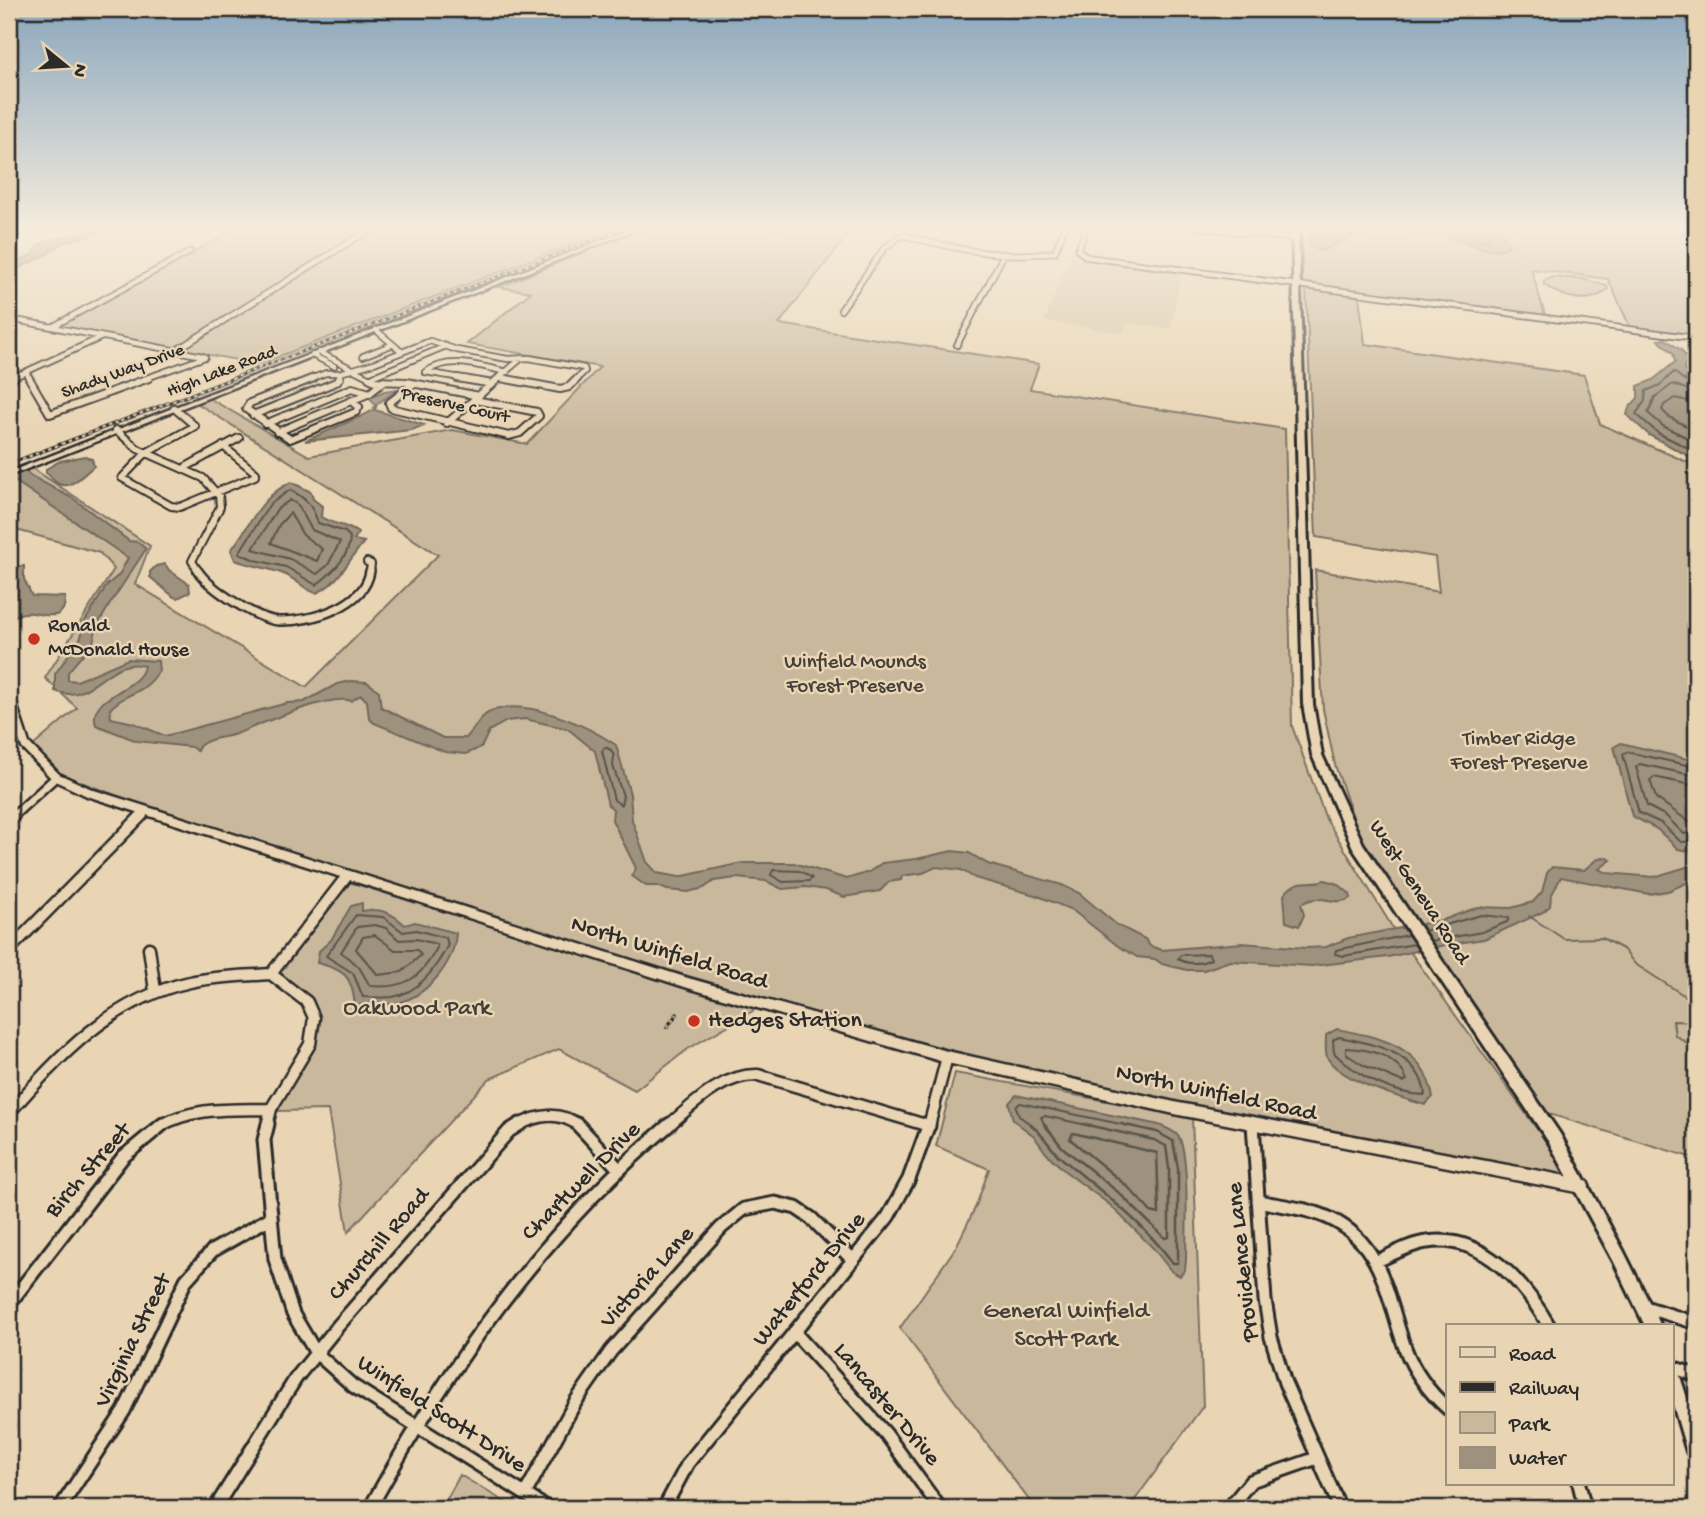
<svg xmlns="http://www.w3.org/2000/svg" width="1705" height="1517" viewBox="0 0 1705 1517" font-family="'Gochi Hand',sans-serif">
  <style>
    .built { fill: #d9c6a8 }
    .green { fill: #cab89d; stroke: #7a7264; stroke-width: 2 }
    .water { fill: #9e917d; stroke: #70685c; stroke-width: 2 }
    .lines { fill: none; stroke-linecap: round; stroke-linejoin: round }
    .shore-far1 { stroke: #59544c; stroke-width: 2 }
    .shore { stroke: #59544c; stroke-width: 2.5 }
    .stream { stroke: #70685c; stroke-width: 2 }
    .river { fill: #9e917d; fill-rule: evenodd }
    .minor-far4-casing { stroke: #2b2b2b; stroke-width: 8 }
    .minor-far3-casing { stroke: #2b2b2b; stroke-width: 10 }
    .minor-far2-casing { stroke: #2b2b2b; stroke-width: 12 }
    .minor-far1-casing { stroke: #2b2b2b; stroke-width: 15 }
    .minor-casing { stroke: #2b2b2b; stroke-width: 17 }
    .tertiary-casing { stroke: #2b2b2b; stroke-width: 5 }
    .secondary-casing { stroke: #2b2b2b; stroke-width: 6 }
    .minor-far4 { stroke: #e9d4b3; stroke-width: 4.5 }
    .minor-far3 { stroke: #e9d4b3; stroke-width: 6 }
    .minor-far2 { stroke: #e9d4b3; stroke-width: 7 }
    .minor-far1 { stroke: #e9d4b3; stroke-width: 10 }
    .minor { stroke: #e9d4b3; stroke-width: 11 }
    .tertiary { fill: #e9d4b3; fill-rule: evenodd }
    .secondary { fill: #e9d4b3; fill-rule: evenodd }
    .rail-casing { stroke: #2b2b2b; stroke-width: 3.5 }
    .rail { stroke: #e9d4b3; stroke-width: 2; stroke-dasharray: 3.5; stroke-linecap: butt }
    .poi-dot { fill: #c8321e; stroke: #e9d4b3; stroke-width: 2.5 }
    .labels { text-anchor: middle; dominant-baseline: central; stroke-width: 5; stroke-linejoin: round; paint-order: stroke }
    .far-street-label { font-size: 18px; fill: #2b2b2b; stroke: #e9d4b3 }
    .poi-label { font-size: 21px; fill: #2b2b2b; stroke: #e9d4b3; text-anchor: start }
    .park-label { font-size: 21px; fill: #43403c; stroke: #e9d4b3 }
    .street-label { font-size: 21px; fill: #2b2b2b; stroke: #e9d4b3 }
    .near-street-label { font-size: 24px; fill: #2b2b2b; stroke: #e9d4b3 }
    .near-park-label { font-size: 24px; fill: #43403c; stroke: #e9d4b3 }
    .near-poi-label { font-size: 24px; fill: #2b2b2b; stroke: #e9d4b3; text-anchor: start }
  </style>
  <rect width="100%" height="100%" fill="#e9d4b3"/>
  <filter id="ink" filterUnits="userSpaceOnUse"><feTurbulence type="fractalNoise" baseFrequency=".0143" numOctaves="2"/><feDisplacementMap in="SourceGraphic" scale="14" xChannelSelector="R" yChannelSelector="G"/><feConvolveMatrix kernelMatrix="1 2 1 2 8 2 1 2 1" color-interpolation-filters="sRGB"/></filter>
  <g filter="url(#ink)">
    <path class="built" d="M 1070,256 L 1182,270 L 1170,329 L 1126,323 L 1123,333 L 1044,321 Z"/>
    <path class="green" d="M 204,226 L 619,226 L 259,364 L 56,327 L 232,231 Z
      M 648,226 L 853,228 L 779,324 L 1039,364 L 1030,389 L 1285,429 L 1292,726 L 1326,819 L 1391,925 L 1574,1181 L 1252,1118 L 1033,1071 L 885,1033 L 609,953 L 149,808 L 60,774 L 33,746 L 77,708 L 45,678 L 114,569 L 100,553 L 9,528 L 9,477 L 30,467 L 150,546 L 135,584 L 306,687 L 438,555 L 195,402 L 207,397 L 309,456 L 452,430 L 527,444 L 600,367 L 467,344 L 531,292 L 499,287 Z
      M 1302,226 L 1680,226 L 1696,254 L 1696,338 L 1631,329 L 1608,279 L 1531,269 L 1546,318 L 1302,285 Z
      M 1553,277 L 1583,279 L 1607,286 L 1608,289 C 1590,307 1561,297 1544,285 L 1544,281 Z
      M 1306,289 L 1359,296 L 1365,344 L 1584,375 L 1600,424 L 1696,466 L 1696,1159 L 1536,1110 L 1360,837 L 1335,765 L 1323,709 L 1315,570 L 1439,592 L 1435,557 L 1316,537 Z
      M 346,881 L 756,1009 L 688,1049 L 635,1090 L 559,1049 L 489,1079 L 348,1232 L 328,1110 L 278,1111 L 288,1083 L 315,1040 L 310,999 L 276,972 Z
      M 955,1073 L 1192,1117 L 1203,1406 L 1129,1508 L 1035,1508 L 900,1328 L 956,1247 L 976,1206 L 989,1169 L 936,1146 Z
      M 460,1475 L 515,1508 L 442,1508 Z"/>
    <path class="water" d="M 115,226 L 127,226 L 64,242 L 44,256 L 9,273 L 9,266 L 31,255 L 37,246 L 46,241 Z
      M 1309,226 L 1485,226 L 1503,235 L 1509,245 L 1505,249 L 1488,250 L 1439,234 L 1386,229 L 1354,235 L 1322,251 L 1310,247 Z
      M 1665,339 L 1681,350 L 1689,361 L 1684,366 L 1685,371 L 1696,378 L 1696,460 L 1649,435 L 1627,415 L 1629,408 L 1638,398 L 1638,386 L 1653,380 L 1675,362 L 1673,353 L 1658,340 Z
      M 398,389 L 377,404 L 375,410 L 424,425 L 412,430 L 305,441 L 364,415 L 373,410 L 375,405 L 370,398 L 384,391 Z
      M 85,456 L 92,459 L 94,466 C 85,473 71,490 59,484 C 53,482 51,476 46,473 L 46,469 L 60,461 Z
      M 26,470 L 29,475 L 74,499 L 129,541 L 138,542 L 146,549 L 110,604 L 97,626 L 93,642 L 68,672 L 68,680 L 77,681 L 128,659 L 158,661 L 159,671 C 142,697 128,690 110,709 L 111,718 L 134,723 L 165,736 L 287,703 L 304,702 L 337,684 L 351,681 L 367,682 L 379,691 L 381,707 L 443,738 L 466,738 C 475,729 479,716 492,711 C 527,697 588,726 616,745 L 630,794 L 632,820 L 647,862 L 657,873 L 679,877 L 742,863 L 794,863 L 847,879 L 869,872 L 882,863 L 916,859 L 952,851 L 969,853 L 988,864 L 1062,885 L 1079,893 L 1117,925 L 1145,939 L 1150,946 L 1162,950 L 1242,943 L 1307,948 L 1326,947 L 1348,938 L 1443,920 L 1478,907 L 1511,908 L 1533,902 L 1542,892 L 1547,873 L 1552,867 L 1584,870 L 1596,860 L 1606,857 L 1611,860 L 1599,869 L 1607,873 L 1654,877 L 1696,864 L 1696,879 L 1668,891 L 1649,894 L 1561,877 L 1551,896 L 1550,906 L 1543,912 L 1484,939 L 1445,945 L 1388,957 L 1312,966 L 1230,961 L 1204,970 L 1187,970 L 1162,964 L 1155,959 L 1137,957 L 1118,946 L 1072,910 L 1038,896 L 975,878 L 961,870 L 936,867 L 923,873 L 902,876 L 901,880 L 889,882 L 880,891 L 844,897 L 826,890 L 805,887 L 782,889 L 766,881 L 736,878 L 714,881 L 704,888 L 688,892 L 667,890 L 658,886 L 646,886 L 632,876 L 636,868 L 612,820 L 613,809 L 608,805 L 595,751 L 568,729 L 525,719 L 507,721 L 489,731 L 482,746 L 475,750 L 466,754 L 445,752 L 374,723 L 369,718 L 367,701 L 361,695 L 351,701 C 330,693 259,725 236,734 C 225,738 213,737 204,743 C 199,746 199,746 197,751 L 191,747 L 137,741 L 96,725 C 86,695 141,691 144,666 C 109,655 91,707 55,691 L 55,674 L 81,637 L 85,621 L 107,585 L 119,575 L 128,558 L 9,477 Z
      M 291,482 L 311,492 L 313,499 L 322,506 L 321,517 C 334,525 346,524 358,533 L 354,540 L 364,542 C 348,560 339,584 316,593 C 305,590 297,580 286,575 C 270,568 251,566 235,560 L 231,550 C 252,523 259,498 291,482 Z
      M 165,564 L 169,570 L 189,584 L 190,592 L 178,598 L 174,597 L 150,577 L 150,572 L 156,566 Z
      M 20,566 L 24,566 L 24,579 L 32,596 L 65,597 C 66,627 40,611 25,613 C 19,613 14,617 9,619 L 9,573 Z
      M 1621,743 L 1696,761 L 1694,848 L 1688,851 L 1678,849 L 1657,829 L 1632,816 L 1614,747 Z
      M 1325,880 L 1338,884 L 1350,894 L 1351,898 C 1334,908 1323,891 1301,904 L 1304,915 L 1299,926 L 1286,922 L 1284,895 C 1298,876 1306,886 1325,880 Z
      M 362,903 L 362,911 C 381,908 391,912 405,925 L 415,922 L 456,933 C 454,965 426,998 393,1004 C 388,1005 382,1002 377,1002 C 370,1002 362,1005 355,1006 C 352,977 346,970 317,963 L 319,951 L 331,940 L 351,906 Z
      M 1337,1029 C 1382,1038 1423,1045 1433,1097 L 1425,1105 C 1401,1098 1338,1080 1327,1057 C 1325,1051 1326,1041 1326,1035 Z
      M 1016,1095 L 1159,1125 C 1166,1128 1173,1130 1178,1136 C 1190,1150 1186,1237 1186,1260 L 1185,1270 L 1180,1276 L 1172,1272 L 1153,1248 L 1110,1205 L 1066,1172 L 1046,1153 L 1034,1136 L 1013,1120 L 1009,1103 Z"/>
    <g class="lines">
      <path class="shore-far1" d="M 1427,226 L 1456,231 L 1487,242 L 1490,238 L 1484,226
        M 1696,384 L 1684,380 L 1674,372 L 1660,385 L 1646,391 L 1645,401 L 1636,414 L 1658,433 L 1696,452
        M 1696,393 L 1673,384 L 1655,397 L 1648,413 L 1663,426 L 1696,442
        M 1696,403 L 1675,398 L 1664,405 L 1662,410 L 1669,417 L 1696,431
        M 290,490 C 306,498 313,506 318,523 L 345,532 L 350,537 C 350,556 331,574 316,585 L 286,567 L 255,560 L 239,553 L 270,504 Z
        M 290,500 L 298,505 L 312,530 L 340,542 L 328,565 L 317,574 L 290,559 L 253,549 L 277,509 Z
        M 290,513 L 303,535 L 322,549 L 317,561 L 271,543 L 279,525 Z
        M 605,747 L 611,750 L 614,756 L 613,766 L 623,796 L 621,805 L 614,800 L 602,751 Z
        M 1696,767 L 1627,752 L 1623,755 L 1639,813 L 1661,823 L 1681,842 L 1696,841
        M 1696,776 L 1640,764 L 1636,767 L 1647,806 L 1666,816 L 1684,834 L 1696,832
        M 1696,786 L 1654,777 L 1650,780 L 1656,798 L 1688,821 L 1696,822
        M 773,870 L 800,871 L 812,878 L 809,881 L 783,882 L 771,875 Z
        M 356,915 L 383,917 L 403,932 L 416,930 L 446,938 L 448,945 C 436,968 419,993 392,997 C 382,998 372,997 363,997 L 353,973 L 326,956 Z
        M 375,925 L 386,928 L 399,940 L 416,939 L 436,944 L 437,948 C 420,979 405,989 370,986 L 359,967 L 341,952 L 357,927 Z
        M 1424,931 L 1481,915 L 1509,918 L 1507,922 L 1482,932 L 1431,941
        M 375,935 L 395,950 L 417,950 L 421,955 L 402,972 L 378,975 L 356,949 L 363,937 Z
        M 1408,935 L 1336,950 L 1335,954 L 1343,956 L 1415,944
        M 1209,954 L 1211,959 C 1200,964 1189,965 1178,959 L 1181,955 Z
        M 1339,1037 C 1372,1043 1421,1053 1425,1095 C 1393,1095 1356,1075 1334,1053 L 1333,1040 Z
        M 1346,1048 C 1371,1049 1397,1055 1407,1080 L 1403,1082 L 1363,1065 L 1346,1054 Z
        M 1033,1126 L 1019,1116 L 1016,1107 L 1020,1103 L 1130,1126
        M 1045,1126 L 1041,1117 L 1045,1116 L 1091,1126"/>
      <path class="shore" d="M 1030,1124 C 1042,1133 1049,1146 1059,1156 C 1100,1191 1140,1219 1173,1263 L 1178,1263 L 1178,1168 L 1173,1141 L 1157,1132 L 1121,1124
        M 1044,1124 L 1062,1147 L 1119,1193 L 1165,1238 L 1169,1237 L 1169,1168 L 1166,1146 L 1154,1140 L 1083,1124
        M 1073,1133 L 1157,1153 L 1159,1214 L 1151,1212 L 1128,1187 L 1070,1139 Z"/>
      <path class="stream" d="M 87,226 L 94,232
        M 1529,916 L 1564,939 L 1602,938 L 1623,949 L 1635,964 L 1696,1003
        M 1696,1022 L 1673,1021 L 1675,1035 L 1696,1049"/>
      <path class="river" d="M 9,464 L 29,477 L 29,481 L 23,481 L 9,471 Z"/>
      <defs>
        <path id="minor-far4" d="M 1087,226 L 1078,250 L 1087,257 L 1696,338
          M 1189,226 L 1294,239
          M 841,310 L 883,250 L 901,235 C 951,248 1003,260 1055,252 L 1065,226
          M 21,321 L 203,356
          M 52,327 L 190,252
          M 376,330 L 402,352
          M 957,345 L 1004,254
          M 175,351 L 375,226
          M 319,352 L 372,379
          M 312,355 L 334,366
          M 363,356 L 391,345
          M 26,372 L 30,379
          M 369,378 L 446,346
          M 501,378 L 509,379
          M 10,379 L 102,337
          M 144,379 L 205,357
          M 310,379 L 326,373 L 340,373 L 374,363 L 430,341 L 457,350 L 508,359 L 529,358 L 584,368 L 585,371 L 577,379
          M 339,379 L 340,373
          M 467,379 L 425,372 C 451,355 479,366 507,372
          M 497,379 L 522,358"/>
        <path id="minor-far3" d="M 29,378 L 50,414 L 149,378
          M 314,378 L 250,403 L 246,409 L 290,439 L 356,412 L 359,407 L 351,401
          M 369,378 L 375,381 L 407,382 L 479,396
          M 457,378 L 493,384
          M 501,378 L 560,389 L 569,387 L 578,378
          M 9,380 L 14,378
          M 413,384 L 389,403 L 391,408 L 509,436 L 520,433 L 539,416 L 537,412 L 475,400
          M 174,408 L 195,426 L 146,453 L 122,478 L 171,506 L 180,507 L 255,476 L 256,473 L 223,446
          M 253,415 L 336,382 L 340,378
          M 447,423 L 499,378
          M 265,424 L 352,388 L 370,393
          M 116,430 L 138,449 L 203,478 L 219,496 L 220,507 L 192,561 L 199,572
          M 277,432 L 370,393 L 382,383
          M 186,467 L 239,438
          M 367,562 L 371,564 L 370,572"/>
        <path id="minor-far2" d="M 198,571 C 209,588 257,620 279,621 C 311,622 365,606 370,571
          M 12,817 L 56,777
          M 140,817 L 146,811"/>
        <path id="minor-far1" d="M 9,820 L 14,815
          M 149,948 L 155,991
          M 9,950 L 142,815
          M 9,1113 C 60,1055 112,999 190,982 C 217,976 244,976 271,974 L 347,876
          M 160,1126 C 194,1106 233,1110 271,1109
          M 267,1126 L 271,1109 L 310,1044 L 314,1018 L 307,1002 L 271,974
          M 517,1126 C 539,1114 559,1111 580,1126
          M 668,1126 C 694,1104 722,1074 758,1075 L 929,1126
          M 929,1126 L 947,1057"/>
        <path id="minor" d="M 268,1124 L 264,1140 L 275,1259 L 293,1314 L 316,1353 L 353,1386 L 547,1508
          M 577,1124 L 619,1169
          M 924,1124 L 929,1126
          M 1253,1124 L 1265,1300 L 1271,1337 L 1285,1383 L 1340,1508
          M 1258,1201 C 1282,1206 1308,1208 1331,1219 C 1384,1245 1387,1298 1405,1348 C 1414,1372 1429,1392 1448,1409
          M 1377,1261 C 1393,1254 1410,1244 1427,1242 C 1482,1233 1525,1284 1549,1326
          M 9,1304 L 123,1157 L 163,1124
          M 1645,1307 L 1696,1323
          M 794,1332 L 886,1434 L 940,1508
          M 1672,1367 L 1696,1375
          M 1579,1484 L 1585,1508
          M 525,1494 L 576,1401 L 611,1351 L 721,1228 L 744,1209 L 775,1203 L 796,1208 L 811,1218 L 853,1260
          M 60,1508 L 124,1411 L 186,1280 L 212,1251 L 270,1218
          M 215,1508 L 296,1378 L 338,1326 L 509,1131 L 520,1124
          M 370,1508 C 450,1363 543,1232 670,1124
          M 664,1508 L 688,1463 L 888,1217 L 909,1179 L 929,1124
          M 1229,1508 L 1251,1481 L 1317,1458"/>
        <path id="tertiary" d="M 638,226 L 645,226 L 9,476 L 9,472 Z
          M 9,694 L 14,697 L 29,743 L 59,774 L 94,790 L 688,978 L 947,1051 L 1179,1103 L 1582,1179 L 1587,1181 L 1589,1186 L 1587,1191 L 1582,1193 L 1179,1115 L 947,1063 L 688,988 L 87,796 L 53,780 L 22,748 L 9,710 Z"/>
        <path id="secondary" d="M 1292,226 L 1298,226 L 1313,704 L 1322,755 L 1363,844 L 1560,1134 L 1624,1252 L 1661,1326 L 1645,1326 L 1614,1262 L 1550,1144 L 1354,850 L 1312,755 L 1303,704 Z
          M 1672,1368 L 1678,1370 L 1696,1426 L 1696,1461 L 1690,1458 L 1687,1452 L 1672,1401 Z"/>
      </defs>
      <use href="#minor-far4" class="minor-far4-casing"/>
      <use href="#minor-far3" class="minor-far3-casing"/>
      <use href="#minor-far2" class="minor-far2-casing"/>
      <use href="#minor-far1" class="minor-far1-casing"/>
      <use href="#minor" class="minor-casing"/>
      <use href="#tertiary" class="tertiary-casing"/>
      <use href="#secondary" class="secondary-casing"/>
      <use href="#minor-far4" class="minor-far4"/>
      <use href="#minor-far3" class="minor-far3"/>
      <use href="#minor-far2" class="minor-far2"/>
      <use href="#minor-far1" class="minor-far1"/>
      <use href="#minor" class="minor"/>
      <use href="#tertiary" class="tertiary"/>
      <use href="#secondary" class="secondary"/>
      <defs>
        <path id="rail" d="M 9,464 L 630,226
          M 667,1027 L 677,1014"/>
      </defs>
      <use href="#rail" class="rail-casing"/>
      <use href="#rail" class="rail"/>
    </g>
  </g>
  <linearGradient id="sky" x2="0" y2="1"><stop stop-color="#8aa6bd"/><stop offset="0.52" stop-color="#f5ecdd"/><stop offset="1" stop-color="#f5ecdd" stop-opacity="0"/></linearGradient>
  <rect width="1705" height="438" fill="url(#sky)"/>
  <g class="poi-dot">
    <circle cx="34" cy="639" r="7"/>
    <circle cx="694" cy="1021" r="7"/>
  </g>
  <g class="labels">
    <g class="far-street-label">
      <text transform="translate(123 372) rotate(-20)">Shady Way Drive</text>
      <text transform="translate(222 372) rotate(-21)">High Lake Road</text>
      <text transform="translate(455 406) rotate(13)">Preserve Court</text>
    </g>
    <g class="poi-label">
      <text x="48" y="627">Ronald<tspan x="48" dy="24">McDonald House</tspan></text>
    </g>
    <g class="park-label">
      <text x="855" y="663">Winfield Mounds<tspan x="855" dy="24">Forest Preserve</tspan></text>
      <text x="1519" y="740">Timber Ridge<tspan x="1519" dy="24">Forest Preserve</tspan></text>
    </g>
    <g class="street-label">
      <text transform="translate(1418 893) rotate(57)">West Geneva Road</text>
    </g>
    <g class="near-street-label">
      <text transform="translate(669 954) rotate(17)">North Winfield Road</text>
      <text transform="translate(1216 1094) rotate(12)">North Winfield Road</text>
      <text transform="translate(89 1171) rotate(-49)">Birch Street</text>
      <text transform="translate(582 1182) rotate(-45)">Chartwell Drive</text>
      <text transform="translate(380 1245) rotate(-49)">Churchill Road</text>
      <text transform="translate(1244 1262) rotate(-96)">Providence Lane</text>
      <text transform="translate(648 1278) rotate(-48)">Victoria Lane</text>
      <text transform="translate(810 1280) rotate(-51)">Waterford Drive</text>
      <text transform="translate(134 1341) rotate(-64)">Virginia Street</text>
      <text transform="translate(886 1405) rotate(50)">Lancaster Drive</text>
      <text transform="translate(441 1415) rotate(33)">Winfield Scott Drive</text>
    </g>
    <g class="near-park-label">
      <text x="417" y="1009">Oakwood Park</text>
      <text x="1066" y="1312">General Winfield<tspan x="1066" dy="28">Scott Park</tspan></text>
    </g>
    <g class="near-poi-label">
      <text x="708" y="1021">Hedges Station</text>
    </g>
  </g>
  <rect width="1705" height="1517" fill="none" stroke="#e9d4b3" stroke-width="35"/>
  <rect x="18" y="18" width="1670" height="1482" fill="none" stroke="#2b2b2b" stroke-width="2.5" filter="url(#ink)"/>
  <rect x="1446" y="1324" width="228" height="161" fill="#e9d4b3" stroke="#9d907d" stroke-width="2"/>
  <rect x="1460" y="1347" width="35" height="10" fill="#e9d4b3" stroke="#9d907d" stroke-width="2"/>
  <text x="1509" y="1360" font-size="21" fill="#2b2b2b">Road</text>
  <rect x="1460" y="1382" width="35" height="10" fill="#2b2b2b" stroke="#9d907d" stroke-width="2"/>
  <text x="1509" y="1394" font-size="21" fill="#2b2b2b">Railway</text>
  <rect x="1460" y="1412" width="35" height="21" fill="#cab89d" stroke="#9d907d" stroke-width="2"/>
  <text x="1509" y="1430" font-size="21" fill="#2b2b2b">Park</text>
  <rect x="1460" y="1447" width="35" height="21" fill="#9e917d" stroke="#9d907d" stroke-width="2"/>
  <text x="1509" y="1464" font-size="21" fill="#2b2b2b">Water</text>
  <g transform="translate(66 66) rotate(108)" stroke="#e9d4b3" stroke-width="5" paint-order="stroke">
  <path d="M0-5L12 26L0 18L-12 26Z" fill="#2b2b2b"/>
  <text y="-10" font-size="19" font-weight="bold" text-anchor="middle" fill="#2b2b2b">N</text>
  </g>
</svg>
